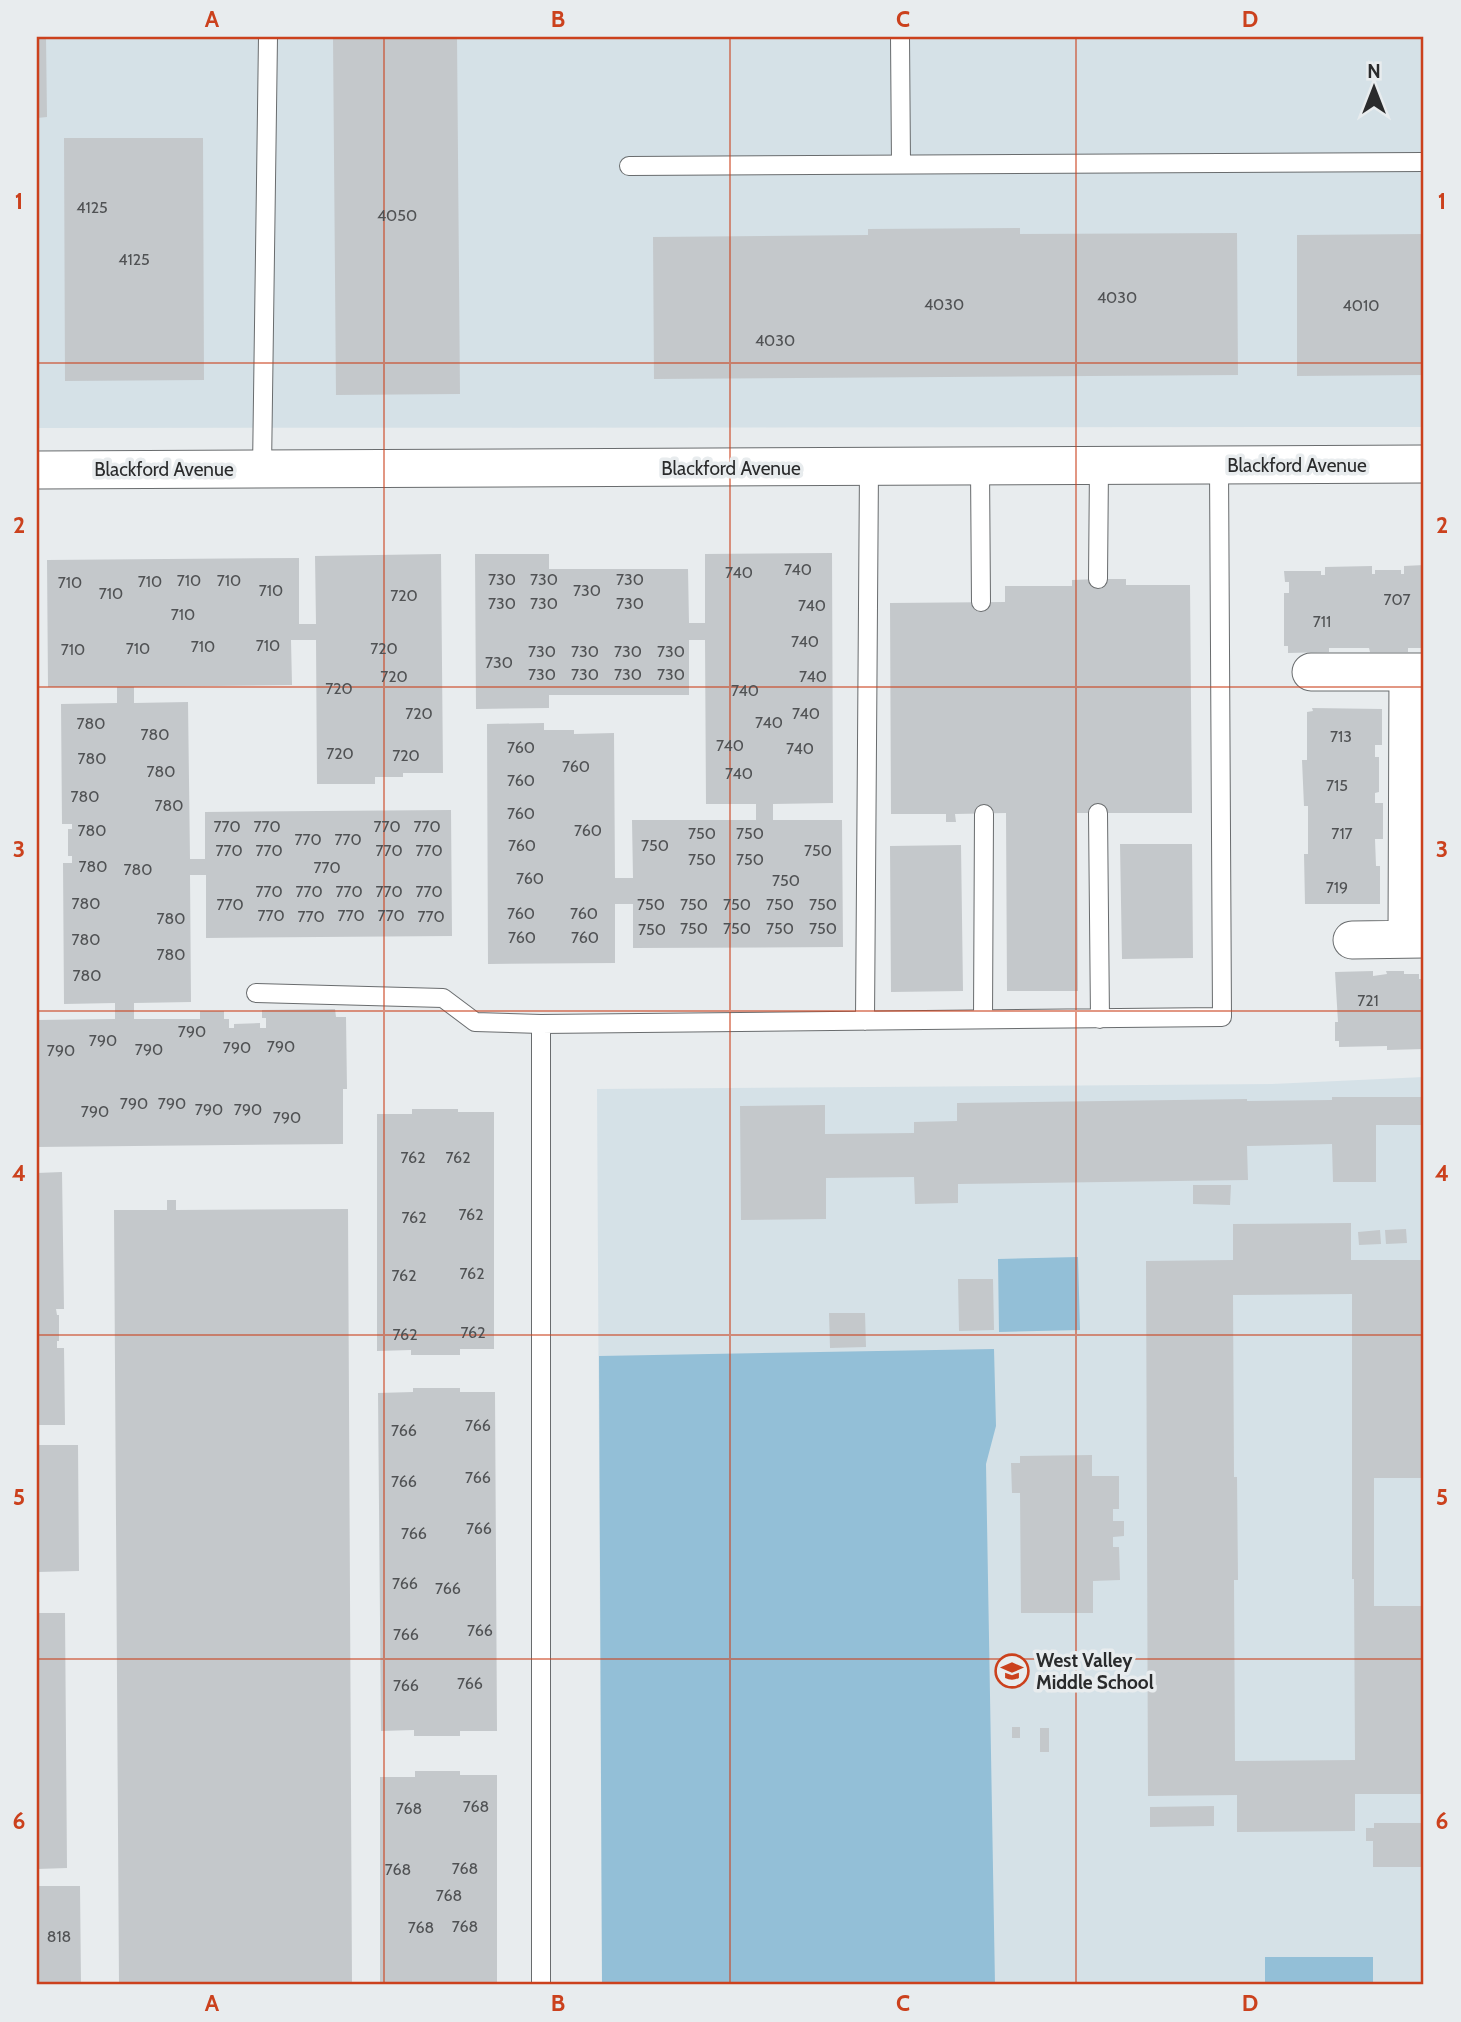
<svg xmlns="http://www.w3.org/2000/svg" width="1461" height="2022" viewBox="0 0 1461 2022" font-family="Cabin,sans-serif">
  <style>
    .built { fill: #d5e1e7 }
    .green { fill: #93bfd7 }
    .building { fill: #c4c8cb; fill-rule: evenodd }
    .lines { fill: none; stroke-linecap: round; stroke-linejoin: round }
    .service-casing { stroke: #696c6e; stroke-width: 20 }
    .minor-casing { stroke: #696c6e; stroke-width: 39 }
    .service { stroke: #fff; stroke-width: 18 }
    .minor { stroke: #fff; stroke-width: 37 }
    .grid { fill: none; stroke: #cb411d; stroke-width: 2; stroke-opacity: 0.55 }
    .labels { text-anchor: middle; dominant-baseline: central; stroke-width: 7; stroke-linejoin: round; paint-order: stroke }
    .number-label { font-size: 16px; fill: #505254 }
    .street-label { font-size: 19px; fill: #2a2b2c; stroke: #e8ecee }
    .poi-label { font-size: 19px; font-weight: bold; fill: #2a2b2c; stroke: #e8ecee; text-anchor: start }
    .neatline { fill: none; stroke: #cb411d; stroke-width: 2.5 }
    .grid-label { font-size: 23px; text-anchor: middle; font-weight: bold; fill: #cb411d }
  </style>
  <rect width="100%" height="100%" fill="#e8ecee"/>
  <path class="built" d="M 37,37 L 1424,37 L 1424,427 L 37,428 Z
    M 1424,1077 L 1424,1985 L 602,1985 L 597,1089 L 1272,1084 Z"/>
  <path class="green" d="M 1078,1257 L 1080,1330 L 999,1332 L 998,1259 Z
    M 994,1349 L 996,1426 L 986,1464 L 995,1985 L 602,1985 L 599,1356 Z
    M 1265,1957 L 1373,1957 L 1373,1985 L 1265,1985 Z"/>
  <path class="building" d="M 37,37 L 46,37 L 47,117 L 37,118 Z
    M 333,37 L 457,37 L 460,394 L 336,395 Z
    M 64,138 L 203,138 L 204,380 L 65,381 Z
    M 1020,228 L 1020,234 L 1237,233 L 1238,375 L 654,379 L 653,237 L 868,235 L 868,229 Z
    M 1424,234 L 1424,375 L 1297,376 L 1297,235 Z
    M 832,553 L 833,803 L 773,804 L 773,820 L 842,820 L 843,947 L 633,948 L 633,904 L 615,904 L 615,963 L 488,964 L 487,724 L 544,723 L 544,730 L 574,730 L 574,734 L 614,733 L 615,878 L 633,878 L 632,820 L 756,820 L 756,804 L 706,804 L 705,640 L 689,640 L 689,695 L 549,695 L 549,708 L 476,709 L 475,554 L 549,554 L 549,569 L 688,569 L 689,623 L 705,623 L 705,554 Z
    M 441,554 L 443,773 L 403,773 L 403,777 L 375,777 L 375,784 L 317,784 L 316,640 L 291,640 L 292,685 L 134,687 L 134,703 L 188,702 L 190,859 L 205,859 L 205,812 L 451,810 L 452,936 L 206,938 L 206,875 L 190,875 L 191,1002 L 134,1003 L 134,1019 L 200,1019 L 200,1011 L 224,1011 L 224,1019 L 229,1019 L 229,1028 L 234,1028 L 234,1024 L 260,1023 L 260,1028 L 266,1028 L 266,1018 L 262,1018 L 262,1010 L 335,1009 L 336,1017 L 346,1017 L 347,1089 L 343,1089 L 343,1144 L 37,1147 L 37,1020 L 115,1019 L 115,1003 L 64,1004 L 63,863 L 72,863 L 72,856 L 68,856 L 68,829 L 72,829 L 72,824 L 62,824 L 61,704 L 117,703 L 117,687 L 48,687 L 47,560 L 299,558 L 299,624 L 316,624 L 315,556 Z
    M 1424,565 L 1424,648 L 1408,648 L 1408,652 L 1370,652 L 1369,648 L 1329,648 L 1329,652 L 1288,653 L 1288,646 L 1284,646 L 1284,593 L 1289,593 L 1289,582 L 1285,582 L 1284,571 L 1321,571 L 1321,575 L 1325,575 L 1325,567 L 1372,566 L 1372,574 L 1375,574 L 1375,570 L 1401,570 L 1401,574 L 1404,574 L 1404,566 Z
    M 1098,579 L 1126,579 L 1126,585 L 1190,585 L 1192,813 L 1077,813 L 1078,991 L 1007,991 L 1006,813 L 955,814 L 956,822 L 946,822 L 946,814 L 891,814 L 890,603 L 1005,602 L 1005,586 L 1072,586 L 1072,580 Z
    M 1312,708 L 1382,709 L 1382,745 L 1375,745 L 1375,757 L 1379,757 L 1379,792 L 1375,793 L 1375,803 L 1383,803 L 1383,839 L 1375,839 L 1376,866 L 1380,866 L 1380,904 L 1305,904 L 1304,854 L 1308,854 L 1308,806 L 1304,806 L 1302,760 L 1307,760 L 1307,712 L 1313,711 Z
    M 1120,844 L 1192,844 L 1193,958 L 1122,959 Z
    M 961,845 L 963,991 L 891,992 L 890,846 Z
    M 1373,971 L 1373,976 L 1387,974 L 1386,971 L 1404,971 L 1404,974 L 1419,974 L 1419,979 L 1424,979 L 1424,1049 L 1387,1050 L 1387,1046 L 1339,1047 L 1339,1041 L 1335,1041 L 1335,1022 L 1338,1022 L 1335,972 Z
    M 1332,1097 L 1424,1097 L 1424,1125 L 1376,1125 L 1376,1182 L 1333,1182 L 1332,1144 L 1247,1146 L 1248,1180 L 958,1184 L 958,1203 L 915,1204 L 914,1177 L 826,1178 L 826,1219 L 741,1220 L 740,1106 L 825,1105 L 825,1134 L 914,1133 L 914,1122 L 957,1121 L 957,1103 L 1247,1099 L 1247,1101 L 1332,1100 Z
    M 412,1109 L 458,1109 L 458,1112 L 494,1112 L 494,1349 L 460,1349 L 460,1355 L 411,1355 L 411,1350 L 377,1351 L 377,1114 L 412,1114 Z
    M 62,1172 L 64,1309 L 56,1309 L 57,1315 L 59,1315 L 59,1341 L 57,1341 L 57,1348 L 64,1348 L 65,1425 L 37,1425 L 37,1173 Z
    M 1193,1185 L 1231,1185 L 1230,1205 L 1193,1204 Z
    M 167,1200 L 176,1200 L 176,1210 L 348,1209 L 352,1985 L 119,1985 L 114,1210 L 167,1210 Z
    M 1351,1223 L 1351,1260 L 1424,1260 L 1424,1478 L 1374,1478 L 1374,1606 L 1424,1606 L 1424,1794 L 1355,1794 L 1355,1831 L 1237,1832 L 1237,1795 L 1148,1796 L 1146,1261 L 1233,1260 L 1233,1224 ZM 1352,1294 L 1352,1579 L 1354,1579 L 1355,1760 L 1235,1761 L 1234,1580 L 1238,1580 L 1237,1477 L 1234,1477 L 1233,1295 Z
    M 1406,1229 L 1407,1243 L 1386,1244 L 1385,1230 Z
    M 1380,1230 L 1381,1244 L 1359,1245 L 1358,1232 Z
    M 958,1279 L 993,1279 L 994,1330 L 959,1331 Z
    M 829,1313 L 865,1313 L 866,1347 L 830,1348 Z
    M 413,1388 L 460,1388 L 460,1392 L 495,1392 L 497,1731 L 460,1731 L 460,1736 L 414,1736 L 414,1730 L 381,1731 L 378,1393 L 413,1392 Z
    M 37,1445 L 78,1445 L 79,1571 L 37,1572 Z
    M 1092,1455 L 1092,1476 L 1119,1476 L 1119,1509 L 1113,1509 L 1113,1521 L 1124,1521 L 1124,1536 L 1113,1537 L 1113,1547 L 1119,1547 L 1120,1580 L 1093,1581 L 1093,1613 L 1021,1613 L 1020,1493 L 1012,1493 L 1011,1463 L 1020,1463 L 1020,1456 Z
    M 37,1613 L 65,1613 L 67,1868 L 37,1869 Z
    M 1012,1727 L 1020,1727 L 1020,1738 L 1012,1738 Z
    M 1040,1728 L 1049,1728 L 1049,1752 L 1040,1752 Z
    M 415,1771 L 460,1771 L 460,1775 L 497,1775 L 497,1985 L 380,1985 L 380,1777 L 415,1777 Z
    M 1214,1806 L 1214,1826 L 1150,1827 L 1150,1807 Z
    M 1374,1823 L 1424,1823 L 1424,1867 L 1373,1867 L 1373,1841 L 1366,1841 L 1366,1828 L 1374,1828 Z
    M 37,1886 L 80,1886 L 81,1985 L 37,1985 Z"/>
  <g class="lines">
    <defs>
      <path id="service" d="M 900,37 L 901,164
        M 629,166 L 1424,162
        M 980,467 L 981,602
        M 262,469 L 268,37
        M 1098,579 L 1099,466
        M 1098,813 L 1100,1019
        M 256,993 L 443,998 L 475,1022 L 541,1024
        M 983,1019 L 984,814
        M 865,1021 L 869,467
        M 541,1985 L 541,1024 L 1222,1017 L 1219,466"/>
      <path id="minor" d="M 37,470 L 1424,464
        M 1311,672 L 1424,672
        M 1407,939 L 1408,672
        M 1352,940 L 1424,939"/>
    </defs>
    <use href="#service" class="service-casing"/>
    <use href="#minor" class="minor-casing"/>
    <use href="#service" class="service"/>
    <use href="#minor" class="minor"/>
  </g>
  <path class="grid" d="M 384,37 L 384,1985M 730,37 L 730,1985M 1076,37 L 1076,1985M 37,363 L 1424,363M 37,687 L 1424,687M 37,1011 L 1424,1011M 37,1335 L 1424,1335M 37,1659 L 1424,1659"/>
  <defs>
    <symbol id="school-ring" viewBox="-11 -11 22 22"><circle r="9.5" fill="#e8ecee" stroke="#cb411d" stroke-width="1.5"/><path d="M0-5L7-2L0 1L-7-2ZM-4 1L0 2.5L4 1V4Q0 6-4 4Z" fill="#cb411d"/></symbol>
  </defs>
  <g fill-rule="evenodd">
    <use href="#school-ring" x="993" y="1652" width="38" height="38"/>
  </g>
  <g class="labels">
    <g class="number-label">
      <text x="92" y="207">4125</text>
      <text x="397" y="215">4050</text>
      <text x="134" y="259">4125</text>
      <text x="1117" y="297">4030</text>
      <text x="944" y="304">4030</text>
      <text x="1361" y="305">4010</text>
      <text x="775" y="340">4030</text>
      <text x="798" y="569">740</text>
      <text x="739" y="572">740</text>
      <text x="502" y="579">730</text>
      <text x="544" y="579">730</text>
      <text x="630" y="579">730</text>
      <text x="189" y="580">710</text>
      <text x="229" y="580">710</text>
      <text x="150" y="581">710</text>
      <text x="70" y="582">710</text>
      <text x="271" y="590">710</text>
      <text x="587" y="590">730</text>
      <text x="111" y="593">710</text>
      <text x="404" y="595">720</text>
      <text x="1397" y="599">707</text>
      <text x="502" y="603">730</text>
      <text x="544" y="603">730</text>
      <text x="630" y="603">730</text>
      <text x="812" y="605">740</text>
      <text x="183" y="614">710</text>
      <text x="1322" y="621">711</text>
      <text x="805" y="641">740</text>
      <text x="268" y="645">710</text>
      <text x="203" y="646">710</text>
      <text x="138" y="648">710</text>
      <text x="384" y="648">720</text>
      <text x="73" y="649">710</text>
      <text x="542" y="651">730</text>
      <text x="585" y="651">730</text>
      <text x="628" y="651">730</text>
      <text x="671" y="651">730</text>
      <text x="499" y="662">730</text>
      <text x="542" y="674">730</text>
      <text x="585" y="674">730</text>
      <text x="628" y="674">730</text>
      <text x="671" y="674">730</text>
      <text x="394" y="676">720</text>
      <text x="813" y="676">740</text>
      <text x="339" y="688">720</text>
      <text x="745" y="690">740</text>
      <text x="419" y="713">720</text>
      <text x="806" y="713">740</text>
      <text x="769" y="722">740</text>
      <text x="91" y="723">780</text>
      <text x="155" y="734">780</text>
      <text x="1341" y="736">713</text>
      <text x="730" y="745">740</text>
      <text x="521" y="747">760</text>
      <text x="800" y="748">740</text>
      <text x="340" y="753">720</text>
      <text x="406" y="755">720</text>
      <text x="92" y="758">780</text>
      <text x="576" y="766">760</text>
      <text x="161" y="771">780</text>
      <text x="739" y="773">740</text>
      <text x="521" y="780">760</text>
      <text x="1337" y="785">715</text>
      <text x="85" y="796">780</text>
      <text x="169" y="805">780</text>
      <text x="521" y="813">760</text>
      <text x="227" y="826">770</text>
      <text x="267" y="826">770</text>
      <text x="387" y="826">770</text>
      <text x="427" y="826">770</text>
      <text x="92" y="830">780</text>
      <text x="588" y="830">760</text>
      <text x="702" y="833">750</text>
      <text x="750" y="833">750</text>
      <text x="1342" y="833">717</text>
      <text x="308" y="839">770</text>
      <text x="348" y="839">770</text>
      <text x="522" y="845">760</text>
      <text x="655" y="845">750</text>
      <text x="229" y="850">770</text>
      <text x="269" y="850">770</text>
      <text x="389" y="850">770</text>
      <text x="429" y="850">770</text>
      <text x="818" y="850">750</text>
      <text x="702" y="859">750</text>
      <text x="750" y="859">750</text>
      <text x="93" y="866">780</text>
      <text x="327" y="867">770</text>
      <text x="138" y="869">780</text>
      <text x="530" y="878">760</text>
      <text x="786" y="880">750</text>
      <text x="1337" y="887">719</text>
      <text x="269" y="891">770</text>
      <text x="309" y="891">770</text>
      <text x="349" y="891">770</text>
      <text x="389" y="891">770</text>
      <text x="429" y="891">770</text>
      <text x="86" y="903">780</text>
      <text x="230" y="904">770</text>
      <text x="651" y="904">750</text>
      <text x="694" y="904">750</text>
      <text x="737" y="904">750</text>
      <text x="780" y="904">750</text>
      <text x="823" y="904">750</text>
      <text x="521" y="913">760</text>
      <text x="584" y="913">760</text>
      <text x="271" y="915">770</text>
      <text x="351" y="915">770</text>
      <text x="391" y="915">770</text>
      <text x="311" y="916">770</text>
      <text x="431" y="916">770</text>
      <text x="171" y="918">780</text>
      <text x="694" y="928">750</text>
      <text x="737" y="928">750</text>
      <text x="780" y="928">750</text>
      <text x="823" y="928">750</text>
      <text x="652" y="929">750</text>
      <text x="522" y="937">760</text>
      <text x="585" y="937">760</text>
      <text x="86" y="939">780</text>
      <text x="171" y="954">780</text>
      <text x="87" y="975">780</text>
      <text x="1368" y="1000">721</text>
      <text x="192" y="1031">790</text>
      <text x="103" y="1040">790</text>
      <text x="281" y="1046">790</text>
      <text x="237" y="1047">790</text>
      <text x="149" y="1049">790</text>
      <text x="61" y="1050">790</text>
      <text x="134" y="1103">790</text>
      <text x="172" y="1103">790</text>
      <text x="209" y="1109">790</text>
      <text x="248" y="1109">790</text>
      <text x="95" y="1111">790</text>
      <text x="287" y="1117">790</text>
      <text x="413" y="1157">762</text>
      <text x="458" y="1157">762</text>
      <text x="471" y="1214">762</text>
      <text x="414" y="1217">762</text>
      <text x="472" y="1273">762</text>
      <text x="404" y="1275">762</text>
      <text x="473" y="1332">762</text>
      <text x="405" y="1334">762</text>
      <text x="478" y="1425">766</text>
      <text x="404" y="1430">766</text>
      <text x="478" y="1477">766</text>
      <text x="404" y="1481">766</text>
      <text x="479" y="1528">766</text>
      <text x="414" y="1533">766</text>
      <text x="405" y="1583">766</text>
      <text x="448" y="1588">766</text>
      <text x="480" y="1630">766</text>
      <text x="406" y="1634">766</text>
      <text x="470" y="1683">766</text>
      <text x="406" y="1685">766</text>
      <text x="476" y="1806">768</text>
      <text x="409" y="1808">768</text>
      <text x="465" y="1868">768</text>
      <text x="398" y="1869">768</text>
      <text x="449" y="1895">768</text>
      <text x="465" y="1926">768</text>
      <text x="421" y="1927">768</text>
      <text x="59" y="1936">818</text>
    </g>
    <g class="street-label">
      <text x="1297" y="465">Blackford Avenue</text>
      <text x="731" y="468">Blackford Avenue</text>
      <text x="164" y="469">Blackford Avenue</text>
    </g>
    <g class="poi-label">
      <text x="1036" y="1660">West Valley<tspan x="1036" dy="22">Middle School</tspan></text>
    </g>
  </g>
  <rect width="1461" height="2022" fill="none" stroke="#e8ecee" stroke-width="77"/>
  <g transform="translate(1374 88)" stroke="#e8ecee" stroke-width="5" paint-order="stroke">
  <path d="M0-5L12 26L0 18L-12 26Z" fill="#2a2b2c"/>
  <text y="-10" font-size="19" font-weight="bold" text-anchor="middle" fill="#2a2b2c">N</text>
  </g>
  <rect x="38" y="38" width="1384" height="1945" class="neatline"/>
  <g class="grid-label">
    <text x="212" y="27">A</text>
    <text x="558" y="27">B</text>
    <text x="903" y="27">C</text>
    <text x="1250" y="27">D</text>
    <text x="19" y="209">1</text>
    <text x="1442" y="209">1</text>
    <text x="19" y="533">2</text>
    <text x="1442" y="533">2</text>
    <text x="19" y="857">3</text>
    <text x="1442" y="857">3</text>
    <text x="19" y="1181">4</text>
    <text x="1442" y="1181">4</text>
    <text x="19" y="1505">5</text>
    <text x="1442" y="1505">5</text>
    <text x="19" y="1829">6</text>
    <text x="1442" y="1829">6</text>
    <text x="212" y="2011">A</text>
    <text x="558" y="2011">B</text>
    <text x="903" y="2011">C</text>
    <text x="1250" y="2011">D</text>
  </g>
</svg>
